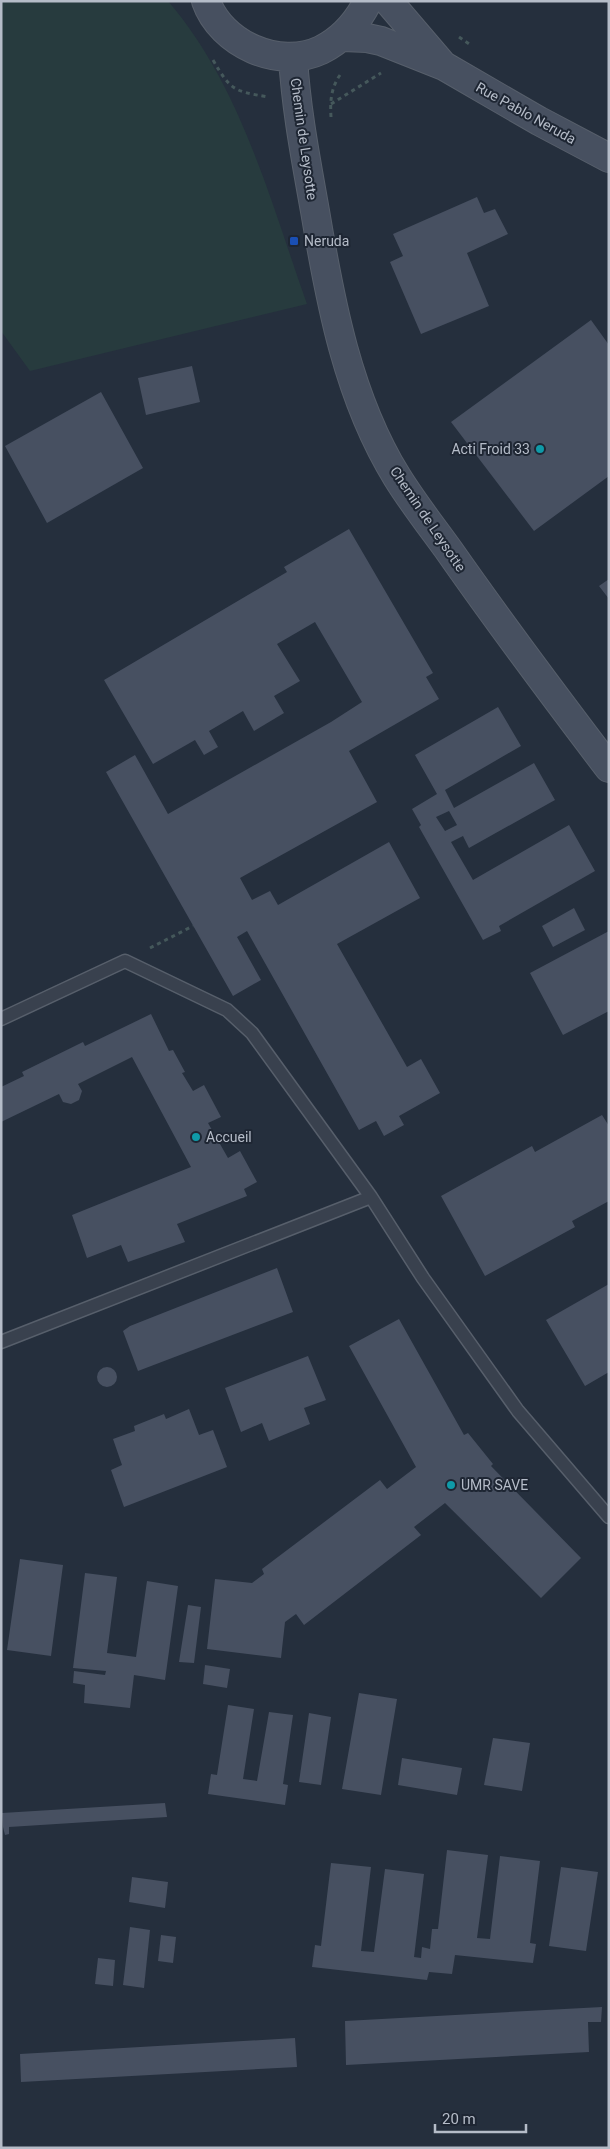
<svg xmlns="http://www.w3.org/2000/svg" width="610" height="2149" viewBox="0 0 610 2149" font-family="Roboto,sans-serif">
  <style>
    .green { fill: #273b3e }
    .building { fill: #475061; fill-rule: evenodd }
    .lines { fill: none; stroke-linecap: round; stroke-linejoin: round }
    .lane-casing { stroke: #575f6b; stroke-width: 15 }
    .secondary-casing { stroke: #575f6b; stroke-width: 30 }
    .path { stroke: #45585b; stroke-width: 3; stroke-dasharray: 4 4; stroke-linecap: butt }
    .lane { stroke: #39414e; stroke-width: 12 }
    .secondary { stroke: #475060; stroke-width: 28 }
    .transit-dot { fill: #1a4fb4; stroke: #1e2633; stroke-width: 2 }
    .culture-dot { fill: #0f9aa8; stroke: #1e2633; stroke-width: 2 }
    .labels { text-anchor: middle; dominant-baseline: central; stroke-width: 4; stroke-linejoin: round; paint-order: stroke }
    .street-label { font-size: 14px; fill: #b5bcc8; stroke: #1e2633 }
    .poi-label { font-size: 14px; fill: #b5bcc8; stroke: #1e2633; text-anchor: start }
  </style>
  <rect width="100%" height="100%" fill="#252f3d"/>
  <path class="green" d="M 1,1 L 168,1 C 241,86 270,200 307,304 L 30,371 L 1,331 Z"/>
  <path class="building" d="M 477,197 L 484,213 L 495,209 L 508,234 L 467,253 L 489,306 L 421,334 L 390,262 L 403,256 L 393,234 Z
    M 591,320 L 609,345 L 609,476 L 534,531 L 451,422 Z
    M 192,366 L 200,402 L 146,415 L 138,378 Z
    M 101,392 L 143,468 L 47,523 L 5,446 Z
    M 349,529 L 433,673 L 426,677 L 439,699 L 349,751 L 377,802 L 240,878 L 252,900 L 270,891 L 278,905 L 389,842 L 420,898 L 337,944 L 407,1067 L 421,1059 L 440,1093 L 399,1116 L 404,1125 L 384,1136 L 376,1121 L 359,1130 L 247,931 L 237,937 L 261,980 L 233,996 L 106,772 L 135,755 L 168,814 L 331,722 L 362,702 L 315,622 L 277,644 L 300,681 L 274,696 L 284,713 L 254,731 L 243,711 L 209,731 L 218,747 L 204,755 L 195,740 L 153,764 L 104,680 L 287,572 L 284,567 Z
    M 609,579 L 609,599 L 599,586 Z
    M 498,707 L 521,746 L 445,790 L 454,808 L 534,763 L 555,800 L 469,848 L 463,836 L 451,842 L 473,880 L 569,825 L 595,871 L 499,926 L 501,931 L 483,940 L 419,827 L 421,825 L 412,809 L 437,794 L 415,755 ZM 449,811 L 457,825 L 445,831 L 436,817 Z
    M 574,908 L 585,930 L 553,947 L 542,926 Z
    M 609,931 L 609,1011 L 563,1035 L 530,973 Z
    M 151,1014 L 169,1051 L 173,1050 L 185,1072 L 182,1073 L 193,1091 L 204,1085 L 221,1117 L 208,1123 L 228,1158 L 240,1151 L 257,1182 L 244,1189 L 247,1196 L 177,1224 L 185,1242 L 128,1262 L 121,1245 L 87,1258 L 72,1215 L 191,1167 L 132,1057 L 78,1084 L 82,1091 L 79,1100 L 71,1104 L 63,1102 L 59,1094 L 1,1122 L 1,1087 L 24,1076 L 22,1072 L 83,1042 L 85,1046 Z
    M 602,1115 L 609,1126 L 609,1201 L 572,1221 L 575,1227 L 485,1276 L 441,1196 L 532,1146 L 535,1152 Z
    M 277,1268 L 293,1312 L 138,1371 L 123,1331 L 130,1326 Z
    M 609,1284 L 609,1372 L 585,1386 L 546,1320 Z
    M 399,1319 L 464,1435 L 468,1433 L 493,1464 L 491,1466 L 581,1558 L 541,1598 L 445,1503 L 414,1527 L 421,1535 L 304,1625 L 296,1614 L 285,1622 L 281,1658 L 207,1649 L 215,1579 L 252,1583 L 264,1574 L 262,1569 L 380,1480 L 387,1489 L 416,1467 L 349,1346 Z
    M 308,1356 L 326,1400 L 304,1408 L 310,1424 L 269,1441 L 262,1423 L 241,1432 L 225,1388 Z
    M97 1377a10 10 0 1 1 20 0a10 10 0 1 1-20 0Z
    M 189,1409 L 199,1435 L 213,1430 L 227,1467 L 124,1507 L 111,1470 L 122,1465 L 113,1439 L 135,1431 L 134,1426 L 164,1414 L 166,1419 Z
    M 20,1559 L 63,1565 L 51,1656 L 7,1650 Z
    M 85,1573 L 117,1577 L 107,1653 L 136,1657 L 147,1581 L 178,1586 L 165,1680 L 134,1675 L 130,1708 L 84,1703 L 85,1685 L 73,1683 L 74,1671 L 105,1675 L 106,1671 L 73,1668 Z
    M 188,1605 L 201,1607 L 194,1663 L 179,1662 Z
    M 205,1665 L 230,1669 L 227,1688 L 203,1684 Z
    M 359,1693 L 397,1699 L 381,1795 L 342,1789 Z
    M 228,1705 L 254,1709 L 243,1779 L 257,1781 L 269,1712 L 293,1715 L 283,1784 L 288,1785 L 285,1805 L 208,1794 L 211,1774 L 217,1775 Z
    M 309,1713 L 331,1717 L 321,1785 L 299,1782 Z
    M 493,1738 L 530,1743 L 522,1791 L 484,1785 Z
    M 402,1758 L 462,1768 L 457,1795 L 398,1785 Z
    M 165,1803 L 167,1817 L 9,1827 L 9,1834 L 5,1835 L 3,1827 L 2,1813 Z
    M 447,1850 L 488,1855 L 477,1938 L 490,1939 L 500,1856 L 540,1861 L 530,1943 L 536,1944 L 533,1963 L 455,1955 L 452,1974 L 429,1972 L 427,1980 L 312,1967 L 315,1945 L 321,1946 L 331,1863 L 371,1867 L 361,1951 L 374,1952 L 385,1869 L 424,1874 L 414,1957 L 421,1958 L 422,1947 L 430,1949 L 432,1929 L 438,1929 Z
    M 561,1867 L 598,1872 L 586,1951 L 549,1946 Z
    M 132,1877 L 168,1882 L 165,1908 L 129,1902 Z
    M 130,1927 L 150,1930 L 144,1988 L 123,1985 Z
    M 161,1935 L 176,1937 L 173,1963 L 158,1961 Z
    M 98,1958 L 115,1960 L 113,1986 L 95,1984 Z
    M 602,2007 L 601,2022 L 588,2022 L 589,2052 L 346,2065 L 345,2021 Z
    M 295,2038 L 297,2067 L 21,2082 L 20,2054 Z"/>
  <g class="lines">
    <defs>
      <path id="lane" d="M 1,1019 L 125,961 L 227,1010 L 252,1033 L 371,1197 L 423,1278 L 518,1411 L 609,1517
        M 1,1342 L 371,1197"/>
      <path id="secondary" d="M 206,1 C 221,44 279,70 321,50 C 343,39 357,23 368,1
        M 388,1 L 441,63
        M 343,37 L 367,38 L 381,41 L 444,66 L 539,121 L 609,158
        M 293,57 C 296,109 306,160 315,211 C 330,301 348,398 397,477 C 413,503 432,527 450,552 C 501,625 555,697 609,768"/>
    </defs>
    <use href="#lane" class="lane-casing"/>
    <use href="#secondary" class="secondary-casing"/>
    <path class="path" d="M 459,37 L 472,46
      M 213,60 C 231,91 234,91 268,97
      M 331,104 L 381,73
      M 331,117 C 330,101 331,88 340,75
      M 150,948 L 193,926"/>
    <use href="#lane" class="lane"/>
    <use href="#secondary" class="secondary"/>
  </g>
  <rect class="transit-dot" x="289" y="236" width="10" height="10" rx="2.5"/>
  <g class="culture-dot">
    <circle cx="540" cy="449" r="5"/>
    <circle cx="196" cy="1137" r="5"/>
    <circle cx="451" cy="1485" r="5"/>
  </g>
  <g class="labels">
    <g class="street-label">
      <text transform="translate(526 113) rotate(29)">Rue Pablo Neruda</text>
      <text transform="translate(304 139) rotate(82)">Chemin de Leysotte</text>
      <text transform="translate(428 519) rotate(56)">Chemin de Leysotte</text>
    </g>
    <g class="poi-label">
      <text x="304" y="241">Neruda</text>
      <text x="530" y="449" text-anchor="end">Acti Froid 33</text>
      <text x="206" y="1137">Accueil</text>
      <text x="461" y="1485">UMR SAVE</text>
    </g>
  </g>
  <rect width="610" height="2149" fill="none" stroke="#b5bcc8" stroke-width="5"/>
  <path d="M435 2124v8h91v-8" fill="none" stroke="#b5bcc8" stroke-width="2.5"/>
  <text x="442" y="2124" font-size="15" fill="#b5bcc8" stroke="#1e2633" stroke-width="4" paint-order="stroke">20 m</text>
</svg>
